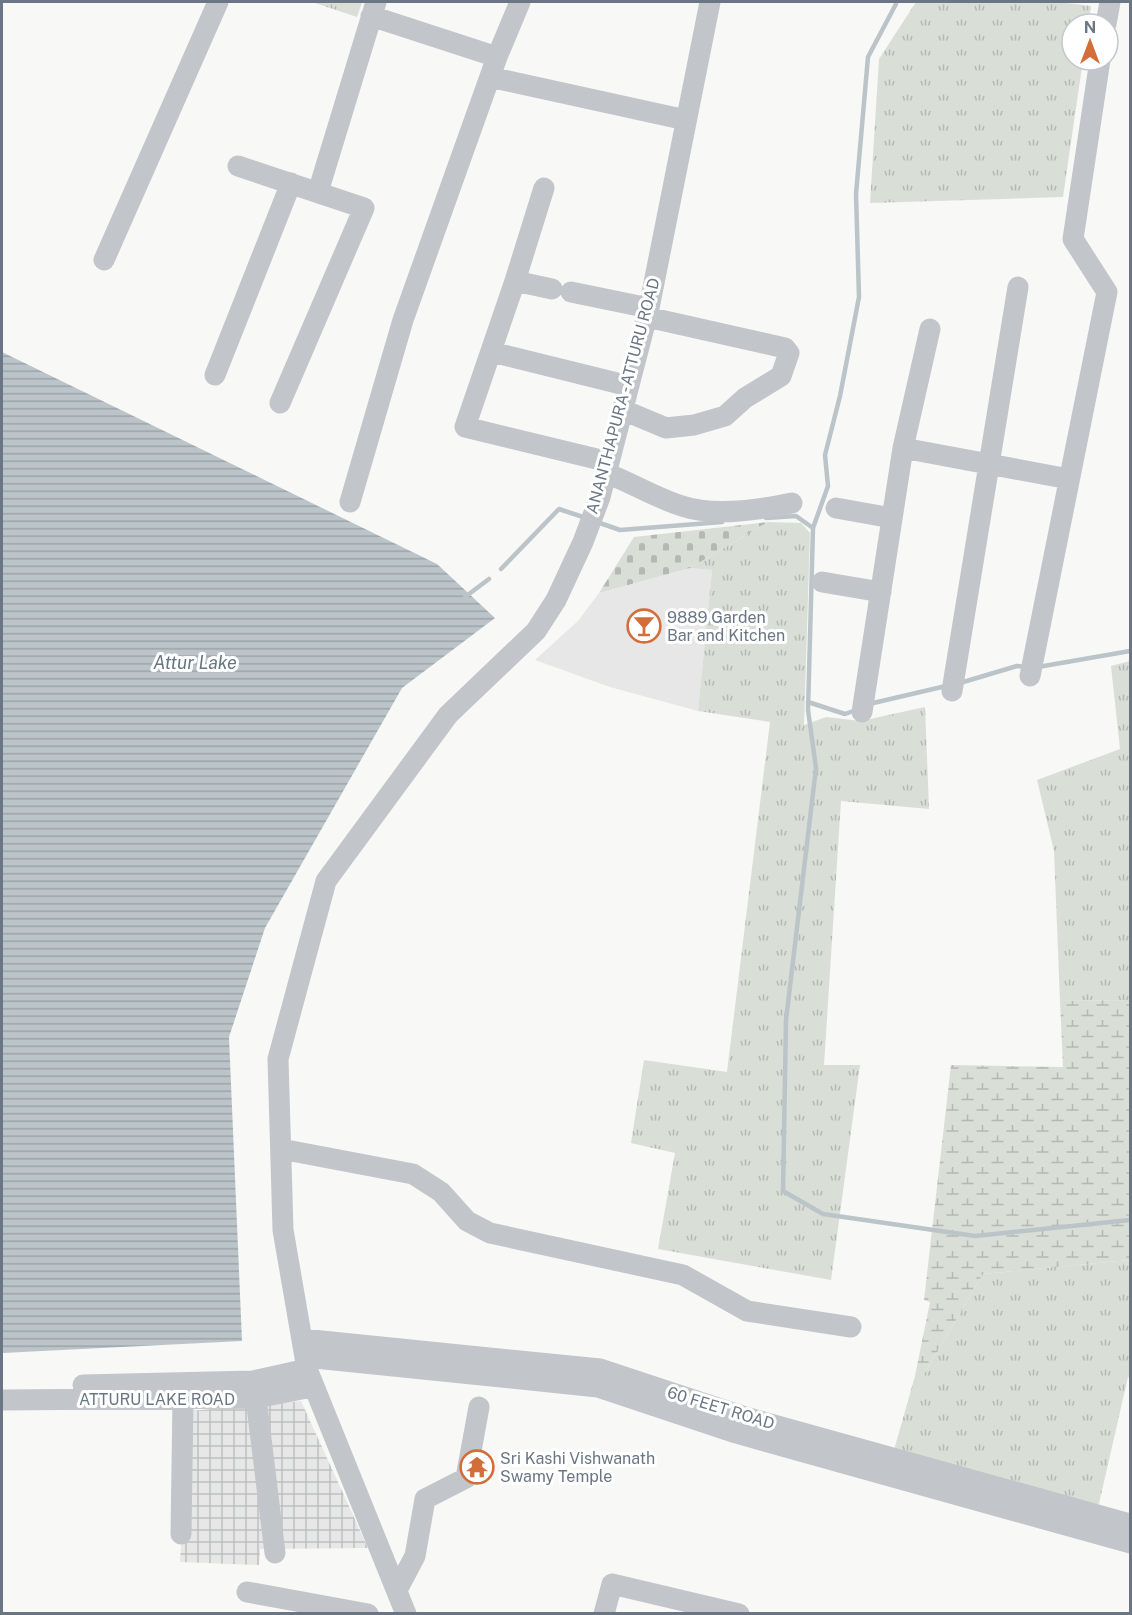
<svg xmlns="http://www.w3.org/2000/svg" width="1132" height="1615" viewBox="0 0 1132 1615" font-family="'Public Sans',sans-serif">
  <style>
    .built { fill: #e6e7e6 }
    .industrial { fill: url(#industrial-grid) }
    .grass { fill: url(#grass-tufts) }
    .wetland { fill: url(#wetland-marsh) }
    .cemetery { fill: url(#cemetery-stones) }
    .water { fill: url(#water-rules) }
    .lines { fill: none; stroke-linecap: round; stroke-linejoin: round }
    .stream { stroke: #bbc4c9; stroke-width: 4.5 }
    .minor { stroke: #c2c5c9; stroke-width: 21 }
    .labels { text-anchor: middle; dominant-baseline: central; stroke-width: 6; stroke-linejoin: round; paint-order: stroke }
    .street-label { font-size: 16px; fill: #6a7684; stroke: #fff }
    .poi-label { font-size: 16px; fill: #6a7684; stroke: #fff; text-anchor: start }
    .water-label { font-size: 18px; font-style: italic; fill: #66767f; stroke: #fff }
  </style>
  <defs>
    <pattern id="industrial-grid" width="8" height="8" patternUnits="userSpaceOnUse" patternTransform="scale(1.5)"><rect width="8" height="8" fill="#e6e7e6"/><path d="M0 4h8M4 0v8" fill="none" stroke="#bec0c0"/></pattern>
    <pattern id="grass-tufts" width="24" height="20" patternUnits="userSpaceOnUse" patternTransform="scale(1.5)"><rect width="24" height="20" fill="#d9ded7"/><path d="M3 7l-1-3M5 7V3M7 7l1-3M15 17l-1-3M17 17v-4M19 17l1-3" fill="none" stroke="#b4b9b4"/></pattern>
    <pattern id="wetland-marsh" width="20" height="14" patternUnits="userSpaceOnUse" patternTransform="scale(1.5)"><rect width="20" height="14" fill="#d9ded7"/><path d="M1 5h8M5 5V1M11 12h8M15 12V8" fill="none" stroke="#b4b9b4"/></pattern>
    <pattern id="cemetery-stones" width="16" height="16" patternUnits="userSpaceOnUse" patternTransform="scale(1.5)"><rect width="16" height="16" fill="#d9ded7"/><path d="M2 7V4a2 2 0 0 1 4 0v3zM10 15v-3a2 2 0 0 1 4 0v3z" fill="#b4b9b4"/></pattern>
    <pattern id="water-rules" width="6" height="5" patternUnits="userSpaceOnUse" patternTransform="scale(1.5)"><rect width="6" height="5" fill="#bbc4c9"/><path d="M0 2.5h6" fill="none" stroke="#9ca4a9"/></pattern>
  </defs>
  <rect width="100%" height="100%" fill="#f8f8f6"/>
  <path class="built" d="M 690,568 L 712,570 L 698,711 L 610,687 L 535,660 L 578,621 L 599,593 Z"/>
  <path class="industrial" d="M 301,1401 L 368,1548 L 260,1549 L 259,1565 L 180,1562 L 190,1411 Z"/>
  <path class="grass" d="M 312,2 L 362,2 L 357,17 Z
    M 916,2 L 1059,2 L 1091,6 L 1088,24 L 1072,24 L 1072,60 L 1083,60 L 1063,197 L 870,203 L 879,59 Z
    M 768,522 L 801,523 L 810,533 L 804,725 L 826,717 L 861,721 L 925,707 L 929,809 L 841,801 L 824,1065 L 860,1065 L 831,1280 L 658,1249 L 675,1153 L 631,1143 L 644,1060 L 727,1072 L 770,722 L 698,711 L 712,570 L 690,568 Z
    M 1130,661 L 1130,1000 L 1060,1001 L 1054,851 L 1037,780 L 1120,749 L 1111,666 Z
    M 1130,1260 L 1130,1378 L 1128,1377 L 1098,1508 L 894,1450 L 915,1376 L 923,1376 L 983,1274 Z"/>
  <path class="wetland" d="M 1130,1000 L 1130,1260 L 983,1274 L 923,1376 L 915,1376 L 930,1302 L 924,1300 L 951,1065 L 1063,1067 L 1060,1001 Z"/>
  <path class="cemetery" d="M 768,522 L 690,568 L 599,593 L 634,537 Z"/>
  <path class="water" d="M 2,352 L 437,564 L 495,618 L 402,688 L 265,928 L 229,1037 L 242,1341 L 2,1353 Z"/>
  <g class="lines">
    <path class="stream" d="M 766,518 L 796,516 L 813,528 L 808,710 L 816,768 L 786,1020 L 783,1191 L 823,1214 L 975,1236 L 1130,1220
      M 597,522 L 620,530 L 722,522
      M 813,528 L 828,486 L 825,455 L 840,396 L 859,297 L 856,194 L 868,57 L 896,4
      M 501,569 L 559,509 L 586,518
      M 465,597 L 489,579
      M 1038,667 L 1130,651
      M 960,683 L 1017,666 L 1027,667
      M 808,702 L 845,714 L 856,710
      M 869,704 L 946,686"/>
    <path class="minor" d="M 371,16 L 497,57 L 520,2
      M 1106,24 L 1110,2
      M 490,77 L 686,120
      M 238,166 L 364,208 L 280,403
      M 318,192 L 376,2
      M 104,260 L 218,2
      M 515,281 L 544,188
      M 552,289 L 515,281 L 465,427 L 609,462
      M 571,292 L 649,308
      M 930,329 L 903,448 L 1069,479
      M 492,352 L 629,386
      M 215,375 L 291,183
      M 623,410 L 666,428 L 694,425 L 725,416 L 745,398 L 781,376 L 789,353 L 785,348 L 647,317
      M 606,473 C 632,483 656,498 682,506 C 715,517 759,510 792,503
      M 350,502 L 403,320 L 497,57
      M 836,508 L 892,518
      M 822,582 L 881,592
      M 1030,676 L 1107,292 L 1073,239 L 1100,60
      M 952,691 L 1018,287
      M 862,712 L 903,448
      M 281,1149 L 413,1174 L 441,1192 L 467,1221 L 490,1233 L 683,1275 L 747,1311 L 851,1327
      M 302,1339 L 600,1369 L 742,1416 L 1130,1524
      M 305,1357 L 598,1387 L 736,1433 L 1130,1543
      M 83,1385 L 253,1381 L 307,1369
      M 256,1398 L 275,1553
      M 2,1400 L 256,1398 L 312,1387
      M 181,1534 L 183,1399
      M 397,1590 L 415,1556 L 425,1499 L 466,1478 L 479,1407
      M 247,1592 L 368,1614
      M 406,1614 L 307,1369 L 283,1230 L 278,1059 L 326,881 L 448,715 L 536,631 L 556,600 L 583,542 L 600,497 L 649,308 L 710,2
      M 604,1614 L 612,1584 L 739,1614"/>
  </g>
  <defs>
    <symbol id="bar-ring" viewBox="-11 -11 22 22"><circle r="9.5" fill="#fff" stroke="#d36d3a" stroke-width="1.5"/><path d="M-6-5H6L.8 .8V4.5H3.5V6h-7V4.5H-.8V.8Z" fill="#d36d3a"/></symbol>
    <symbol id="temple-ring" viewBox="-11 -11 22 22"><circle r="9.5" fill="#fff" stroke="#d36d3a" stroke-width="1.5"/><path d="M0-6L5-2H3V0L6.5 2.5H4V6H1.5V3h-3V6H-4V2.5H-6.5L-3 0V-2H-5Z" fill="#d36d3a"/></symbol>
  </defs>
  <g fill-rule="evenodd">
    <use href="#bar-ring" x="625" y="607" width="38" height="38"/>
    <use href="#temple-ring" x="458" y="1448" width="38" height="38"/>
  </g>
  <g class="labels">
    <g class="street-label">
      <text transform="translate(623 396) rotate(-75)">ANANTHAPURA - ATTURU ROAD</text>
      <text x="157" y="1399">ATTURU LAKE ROAD</text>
      <text transform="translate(721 1408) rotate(17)">60 FEET ROAD</text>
    </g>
    <g class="poi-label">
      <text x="667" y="617">9889 Garden<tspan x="667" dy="18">Bar and Kitchen</tspan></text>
      <text x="500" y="1458">Sri Kashi Vishwanath<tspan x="500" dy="18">Swamy Temple</tspan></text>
    </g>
    <g class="water-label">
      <text x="195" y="662">Attur Lake</text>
    </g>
  </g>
  <rect width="1132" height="1615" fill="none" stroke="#6a7684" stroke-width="6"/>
  <g transform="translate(1090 42)"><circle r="28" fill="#ffffff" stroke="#c3c8ce" stroke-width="1.5"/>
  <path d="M0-4.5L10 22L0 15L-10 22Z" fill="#d36d3a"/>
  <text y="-9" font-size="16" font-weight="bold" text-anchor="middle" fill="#6a7684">N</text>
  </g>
</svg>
